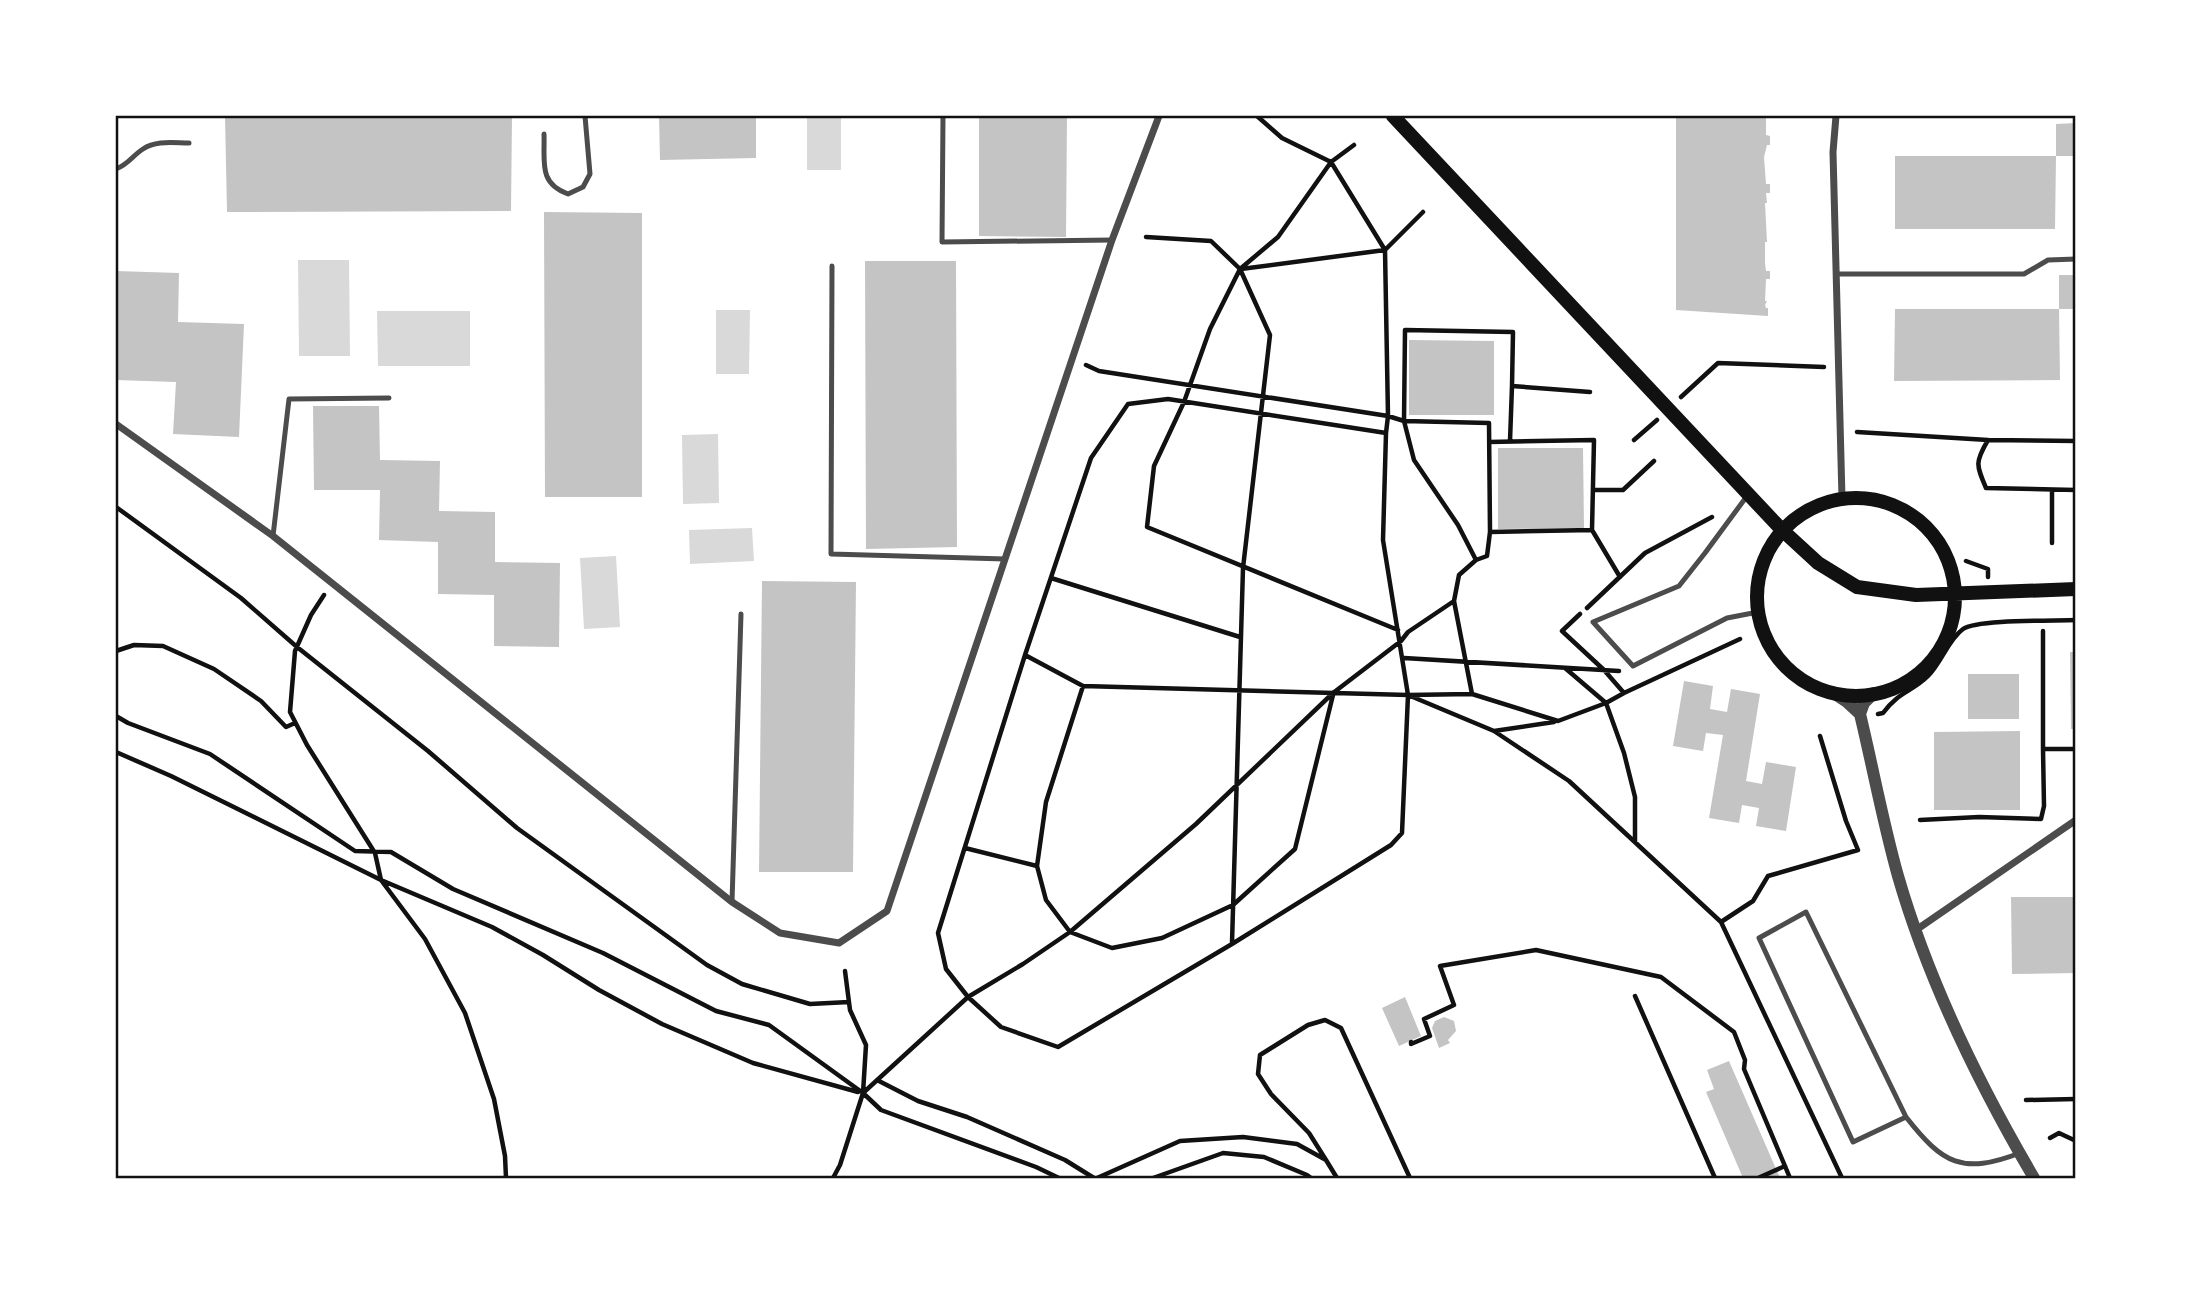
<svg xmlns="http://www.w3.org/2000/svg" width="2191" height="1294" viewBox="0 0 2191 1294" font-family="'DM Sans',sans-serif">
  <style>
    .water { fill: #d9d9d9 }
    .building { fill: #c4c4c4 }
    .lines { fill: none; stroke-linecap: round; stroke-linejoin: round }
    .path { stroke: #111; stroke-width: 4.5 }
    .service { stroke: #4c4c4c; stroke-width: 5 }
    .minor { stroke: #4c4c4c; stroke-width: 7 }
    .tertiary { stroke: #4c4c4c; stroke-width: 12 }
    .secondary { stroke: #111; stroke-width: 14 }
    .neatline { fill: none; stroke: #111; stroke-width: 2.5 }
  </style>
  <rect width="100%" height="100%" fill="#fff"/>
  <path class="water" d="M 807,116 L 841,116 L 841,170 L 807,170 Z
    M 298,260 L 349,260 L 350,356 L 299,356 Z
    M 716,310 L 750,310 L 749,374 L 716,374 Z
    M 377,311 L 470,311 L 470,366 L 378,366 Z
    M 718,434 L 719,503 L 683,504 L 682,435 Z
    M 752,528 L 754,561 L 690,564 L 689,530 Z
    M 616,556 L 620,627 L 584,629 L 580,558 Z"/>
  <path class="building" d="M 225,116 L 512,116 L 511,211 L 227,212 Z
    M 659,116 L 756,116 L 756,158 L 660,160 Z
    M 979,116 L 1067,116 L 1066,237 L 979,236 Z
    M 1676,116 L 1765,116 L 1766,118 L 1766,135 L 1770,136 L 1770,145 L 1767,145 L 1764,157 L 1766,184 L 1770,184 L 1770,193 L 1766,193 L 1767,203 L 1765,203 L 1767,242 L 1765,242 L 1765,263 L 1766,271 L 1770,271 L 1770,279 L 1766,279 L 1765,301 L 1767,301 L 1765,305 L 1766,308 L 1768,308 L 1768,316 L 1676,310 Z
    M 2076,123 L 2076,156 L 2056,156 L 2056,124 Z
    M 1895,156 L 2056,156 L 2055,229 L 1895,229 Z
    M 544,212 L 642,213 L 642,497 L 545,497 Z
    M 865,261 L 956,261 L 957,547 L 866,549 Z
    M 116,271 L 179,273 L 178,322 L 244,324 L 239,437 L 173,434 L 176,382 L 116,380 Z
    M 2059,275 L 2076,275 L 2076,309 L 2059,309 L 2060,380 L 1894,381 L 1895,309 L 2059,309 Z
    M 1409,340 L 1494,341 L 1494,415 L 1409,415 Z
    M 313,406 L 379,406 L 380,460 L 440,461 L 439,511 L 495,512 L 495,562 L 560,563 L 559,647 L 494,646 L 494,595 L 438,594 L 438,542 L 379,540 L 380,490 L 314,490 Z
    M 1498,448 L 1583,448 L 1584,528 L 1498,529 Z
    M 762,581 L 856,582 L 853,872 L 759,872 Z
    M 2070,652 L 2076,652 L 2076,729 L 2071,729 Z
    M 1968,674 L 2019,674 L 2019,719 L 1968,719 Z
    M 1684,681 L 1713,686 L 1710,709 L 1727,712 L 1731,689 L 1760,694 L 1746,781 L 1762,784 L 1766,762 L 1796,767 L 1786,831 L 1756,826 L 1759,808 L 1742,805 L 1739,823 L 1709,818 L 1723,735 L 1706,733 L 1703,751 L 1673,746 Z
    M 2020,731 L 2020,810 L 1934,810 L 1934,732 Z
    M 2011,897 L 2076,897 L 2076,973 L 2012,974 Z
    M 1405,997 L 1421,1036 L 1399,1046 L 1382,1008 Z
    M 1444,1017 L 1454,1021 L 1456,1031 L 1448,1040 L 1450,1043 L 1439,1048 L 1432,1028 L 1435,1021 Z
    M 1729,1061 L 1780,1178 L 1743,1178 L 1706,1092 L 1714,1089 L 1707,1070 Z"/>
  <g class="lines">
    <path class="path" d="M 1257,116 L 1282,138 L 1331,162 L 1385,250 L 1388,416 L 1386,433
      M 1354,145 L 1331,162 L 1278,237 L 1240,269 L 1210,329 L 1184,402 L 1154,466 L 1147,527 L 1398,630
      M 1146,237 L 1211,241 L 1240,269 L 1270,335 L 1243,568 L 1232,943
      M 1241,269 L 1385,250 L 1423,212
      M 1086,365 L 1099,371 L 1388,416 L 1404,421 L 1414,460 L 1458,525 L 1476,560 L 1459,575 L 1454,601 L 1472,694 L 1558,721 L 1606,703 L 1624,693 L 1604,670 L 1562,631 L 1580,614
      M 1681,397 L 1718,363 L 1824,367
      M 1168,399 L 1386,433 L 1383,540 L 1408,695 L 1402,833 L 1391,845 L 1232,944 L 1058,1047 L 1001,1027 L 968,997 L 946,969 L 938,933 L 1025,655 L 1091,458 L 1128,404 Z
      M 1857,432 L 1988,440
      M 1634,440 L 1657,420
      M 1510,441 L 1512,386 L 1590,392
      M 2076,441 L 1988,440 C 1975,462 1976,465 1986,488 L 2076,490
      M 1489,442 L 1594,440 L 1592,530 L 1620,577
      M 1594,490 L 1623,490 L 1654,461
      M 116,507 L 241,598 L 297,647 L 428,751 L 517,828 L 707,965 L 742,984 L 810,1004 L 849,1002
      M 1490,532 L 1592,530
      M 2052,543 L 2052,490
      M 1476,560 L 1487,556 L 1490,532 L 1489,423 L 1404,421 L 1405,330 L 1513,332 L 1512,386
      M 1966,561 L 1988,569 L 1988,577
      M 1051,578 L 1240,637
      M 324,595 L 311,615 L 295,651 L 290,712 L 307,745 L 375,853 L 381,880 L 492,927 L 543,955 L 599,990 L 662,1024 L 753,1063 L 858,1092
      M 1587,608 L 1645,553 L 1712,517
      M 2043,631 L 2043,749 L 2076,749
      M 116,651 L 134,645 L 163,646 L 214,669 L 261,701 L 286,727 L 295,723
      M 1025,655 L 1083,686 L 1408,695 L 1472,694
      M 1404,658 L 1619,671
      M 1565,668 L 1606,703 L 1624,753 L 1635,797 L 1635,842
      M 1083,686 L 1046,802 L 1037,866 L 1046,900 L 1070,932 L 1112,948 L 1162,938 L 1233,905 L 1295,849 L 1333,695
      M 1624,693 L 1740,639
      M 1408,695 L 1494,731 L 1569,781 L 1721,922 L 1842,1178
      M 1878,714 L 1883,713 C 1898,692 1912,692 1928,676 C 1942,662 1948,640 1963,629 C 1976,619 2055,621 2076,620
      M 116,716 L 128,723 L 210,754 L 355,851 L 391,852 L 453,889 L 603,953 L 716,1011 L 769,1025 L 863,1093 L 881,1110 L 1036,1167 L 1059,1178
      M 1494,731 L 1554,722
      M 116,752 L 171,776 L 381,880 L 425,939 L 465,1013 L 494,1099 L 505,1156 L 506,1178
      M 1920,820 L 1979,817 L 2041,819 L 2044,806 L 2043,749
      M 965,848 L 1037,866
      M 1721,922 L 1753,901 L 1768,876 L 1858,850 L 1846,821 L 1820,736
      M 1635,996 L 1715,1178
      M 1411,1042 L 1411,1044 L 1430,1036 L 1424,1019 L 1454,1005 L 1440,966 L 1536,950 L 1661,977 L 1734,1032 L 1745,1060 L 1744,1069 L 1790,1178
      M 877,1080 L 918,1101 L 967,1117 L 1065,1160 L 1094,1178
      M 863,1093 L 968,997 L 1023,964 L 1070,932 L 1196,824 L 1333,693 L 1401,641 L 1408,632 L 1454,601
      M 2026,1100 L 2076,1099
      M 2050,1138 L 2059,1133 L 2076,1141
      M 1326,1160 L 1309,1133 L 1271,1094 L 1258,1074 L 1260,1055 L 1308,1025 L 1325,1020 L 1341,1028 L 1410,1178
      M 833,1178 L 840,1165 L 863,1093 L 866,1045 L 850,1010 L 845,971
      M 1097,1178 L 1180,1141 L 1243,1137 L 1297,1144 L 1326,1160 L 1337,1178
      M 1153,1178 L 1223,1153 L 1264,1157 L 1307,1175 L 1311,1178
      M 1758,1178 L 1785,1166"/>
    <path class="service" d="M 943,116 L 942,242 L 1112,240
      M 544,134 C 545,162 538,183 568,194 L 583,187 L 590,174 L 585,116
      M 116,169 C 129,164 132,156 143,149 C 156,140 174,143 189,143
      M 832,266 L 831,554 L 1005,559
      M 1836,274 L 2024,274 L 2048,260 L 2076,259
      M 1747,496 L 1705,553 L 1679,586 L 1593,622 L 1633,666 L 1727,618 L 1758,612
      M 273,536 L 289,399 L 389,398
      M 732,902 L 741,614
      M 1906,1117 L 1853,1142 L 1759,938 L 1806,912 L 1906,1117 C 1943,1164 1962,1175 2020,1153"/>
    <path class="minor" d="M 1836,116 L 1833,152 L 1842,498
      M 116,424 L 273,536 L 732,902 L 780,933 L 839,943 L 887,911 L 1112,240 L 1159,116
      M 1916,930 L 2076,820"/>
    <path class="tertiary" d="M 1832,692 L 1847,702 L 1860,714
      M 1874,693 L 1864,703 L 1860,714 C 1873,768 1883,823 1898,876 C 1928,980 1980,1086 2034,1178"/>
    <path class="secondary" d="M 1393,116 L 1782,530 L 1818,563 L 1857,587 L 1916,595 L 2076,589
      M1757 597a99 99 0 1 1 198 0a99 99 0 1 1-198 0Z"/>
  </g>
  <rect width="2191" height="1294" fill="none" stroke="#ffffff" stroke-width="234"/>
  <rect x="117" y="117" width="1957" height="1060" class="neatline"/>
</svg>
